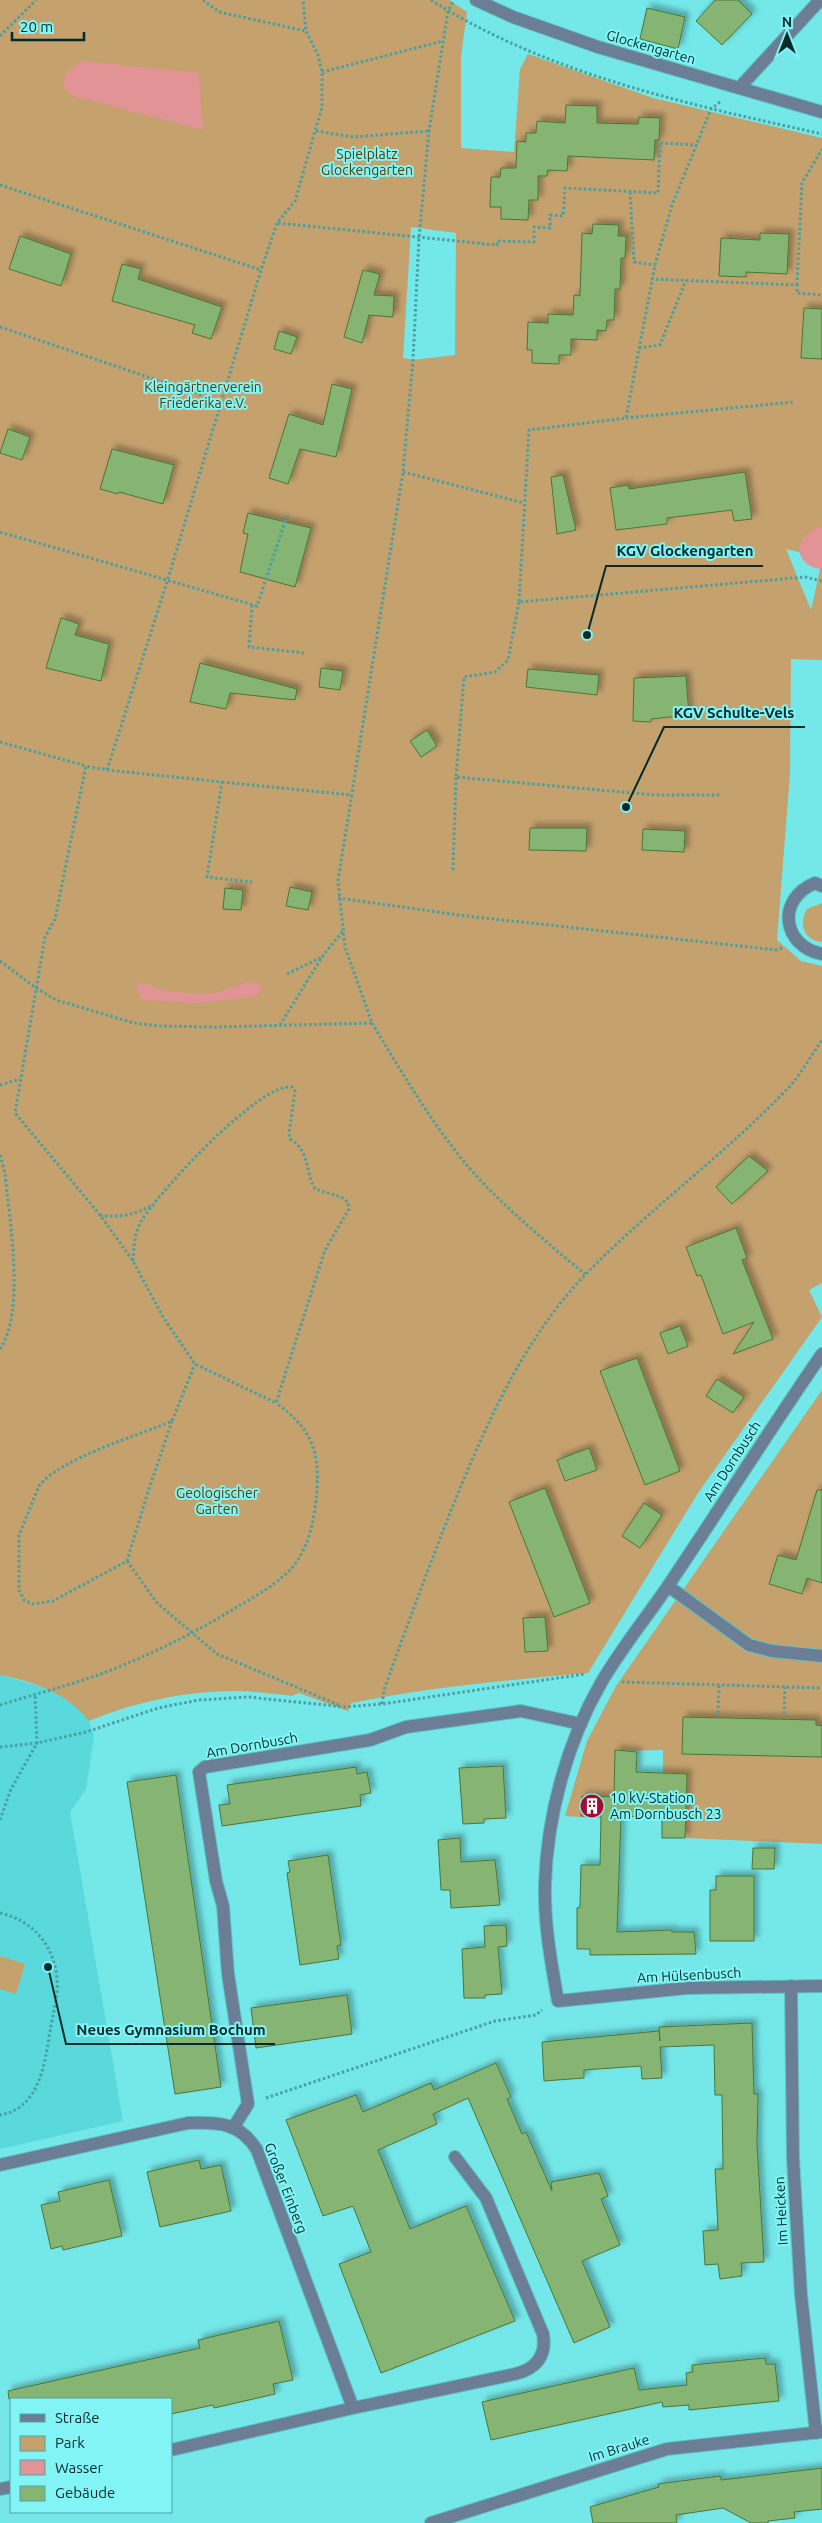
<svg xmlns="http://www.w3.org/2000/svg" width="822" height="2523" viewBox="0 0 822 2523" font-family="Ubuntu,sans-serif">
  <style>
    .built { fill: #59d9db }
    .green { fill: #c4a16d; fill-rule: evenodd }
    .water { fill: #e19396 }
    .building { fill: #86b472; stroke: #4b7637; filter: url(#shadow) }
    .lines { fill: none; stroke-linecap: round; stroke-linejoin: round }
    .minor-casing { stroke: #5ec1c2; stroke-width: 14 }
    .path { stroke: #4aa0a1; stroke-width: 3; stroke-dasharray: 2.5 2.5; stroke-linecap: butt }
    .minor { stroke: #6c7e96; stroke-width: 12 }
    .labels { text-anchor: middle; dominant-baseline: central; stroke-width: 4; stroke-linejoin: round; paint-order: stroke }
    .street-label { font-size: 14px; fill: #042b2c; stroke: #82f4f5 }
    .park-label { font-size: 14px; fill: #593c07; stroke: #82f4f5 }
    .poi-label { font-size: 14px; fill: #042b2c; stroke: #82f4f5; text-anchor: start }
    .leader { fill: none; stroke: #042b2c; stroke-width: 2 }
    .callout-dot { fill: #042b2c; stroke: #82f4f5; stroke-width: 2 }
    .callout-label { font-size: 15px; text-anchor: middle; font-weight: bold; fill: #042b2c; stroke: #82f4f5; stroke-width: 4; stroke-linejoin: round; paint-order: stroke }
  </style>
  <defs>
    <filter id="shadow"><feDropShadow dx="4.5" dy="-4.5" stdDeviation="2.5" flood-color="#0004"/></filter>
  </defs>
  <rect width="100%" height="100%" fill="#74e7e8"/>
  <path class="built" d="M 0,1675 L 46,1688 L 60,1695 L 78,1707 L 89,1721 L 94,1736 L 86,1789 L 70,1812 L 123,2121 L 0,2149 Z"/>
  <path class="green" d="M 0,0 L 449,0 L 467,12 L 461,56 L 461,148 L 514,152 L 520,69 L 528,54 L 653,98 L 822,138 L 822,558 L 786,549 L 811,610 L 822,560 L 822,660 L 791,659 L 790,773 L 777,940 L 801,961 L 822,966 L 822,1283 L 809,1290 L 822,1317 L 698,1493 L 588,1673 C 509,1680 430,1687 351,1703 L 348,1711 L 299,1693 L 292,1696 C 274,1694 254,1691 235,1691 C 185,1691 135,1702 89,1721 C 67,1693 35,1682 0,1675 ZM 411,227 L 456,233 L 455,355 L 413,360 L 403,358 Z
    M 822,903 L 822,942 C 804,941 798,923 807,909 Z
    M 822,1390 L 822,1844 L 685,1838 L 687,1774 L 663,1773 L 663,1750 L 615,1751 L 613,1819 L 565,1816 L 587,1741 L 616,1686 Z
    M 0,1956 L 25,1964 L 16,1994 L 0,1989 Z"/>
  <path class="water" d="M 82,61 L 199,73 L 203,130 L 70,95 L 63,85 L 67,71 Z
    M 822,526 L 822,569 C 792,566 792,534 822,526 Z
    M 251,981 L 258,984 L 261,988 L 260,993 L 254,997 L 197,1003 L 145,1000 L 140,998 L 137,984 L 143,983 L 169,992 L 213,994 Z"/>
  <path class="building" d="M 715,0 L 738,0 L 752,14 L 722,45 L 696,21 Z
    M 647,8 L 685,17 L 678,49 L 640,39 Z
    M 566,105 L 597,106 L 597,123 L 638,124 L 639,117 L 660,118 L 659,140 L 655,140 L 654,160 L 568,156 L 567,171 L 548,170 L 547,176 L 538,176 L 538,200 L 529,200 L 528,220 L 501,219 L 501,207 L 490,207 L 491,177 L 500,177 L 501,168 L 516,168 L 517,141 L 526,142 L 526,133 L 536,133 L 537,121 L 565,123 Z
    M 593,224 L 619,225 L 618,236 L 626,236 L 625,258 L 621,258 L 620,289 L 615,289 L 614,320 L 607,320 L 606,331 L 597,330 L 597,340 L 571,339 L 571,355 L 559,355 L 559,364 L 532,363 L 532,350 L 527,350 L 528,322 L 548,323 L 548,314 L 573,315 L 574,295 L 580,296 L 582,233 L 592,234 Z
    M 760,233 L 789,234 L 787,274 L 746,272 L 746,277 L 719,276 L 721,238 L 760,240 Z
    M 20,236 L 71,254 L 61,286 L 9,269 Z
    M 122,264 L 141,269 L 138,279 L 222,307 L 211,339 L 192,333 L 195,325 L 112,301 Z
    M 363,270 L 380,274 L 374,295 L 394,296 L 393,317 L 369,315 L 362,343 L 344,337 Z
    M 804,308 L 822,309 L 822,359 L 801,358 Z
    M 279,331 L 297,337 L 291,354 L 274,349 Z
    M 332,384 L 352,389 L 336,457 L 300,449 L 288,484 L 269,478 L 289,414 L 323,425 Z
    M 8,429 L 30,437 L 22,460 L 0,453 Z
    M 112,449 L 174,465 L 163,504 L 119,492 L 118,494 L 100,489 Z
    M 745,472 L 752,519 L 734,521 L 732,510 L 667,518 L 667,524 L 616,530 L 610,488 L 628,485 L 629,489 Z
    M 563,475 L 576,530 L 557,534 L 551,477 Z
    M 248,513 L 311,528 L 295,587 L 240,572 L 248,534 L 243,533 Z
    M 61,618 L 79,624 L 75,635 L 109,644 L 101,681 L 46,668 Z
    M 200,663 L 297,689 L 295,700 L 230,693 L 226,709 L 190,702 Z
    M 321,668 L 343,671 L 340,690 L 319,687 Z
    M 528,669 L 599,675 L 597,695 L 526,687 Z
    M 686,676 L 689,715 L 651,719 L 651,722 L 633,721 L 634,678 Z
    M 427,730 L 437,746 L 421,757 L 410,741 Z
    M 530,828 L 587,828 L 586,851 L 529,850 Z
    M 643,829 L 685,831 L 684,852 L 642,850 Z
    M 290,887 L 312,892 L 308,910 L 286,906 Z
    M 225,888 L 243,890 L 241,910 L 223,909 Z
    M 749,1156 L 768,1171 L 732,1204 L 716,1187 Z
    M 736,1228 L 747,1258 L 742,1260 L 773,1339 L 733,1354 L 754,1322 L 723,1334 L 701,1275 L 697,1276 L 686,1247 Z
    M 680,1326 L 688,1346 L 668,1354 L 660,1333 Z
    M 637,1358 L 680,1471 L 645,1485 L 600,1371 Z
    M 717,1379 L 744,1397 L 733,1413 L 706,1396 Z
    M 589,1448 L 597,1470 L 565,1481 L 557,1460 Z
    M 545,1488 L 590,1603 L 554,1617 L 509,1502 Z
    M 817,1490 L 822,1490 L 822,1583 L 807,1578 L 802,1594 L 769,1584 L 778,1555 L 796,1560 Z
    M 644,1503 L 662,1515 L 640,1548 L 622,1536 Z
    M 545,1617 L 548,1651 L 525,1652 L 523,1618 Z
    M 683,1717 L 816,1720 L 816,1725 L 822,1726 L 822,1757 L 682,1754 Z
    M 615,1750 L 637,1752 L 636,1772 L 687,1774 L 685,1838 L 662,1838 L 662,1818 L 621,1816 L 617,1932 L 672,1930 L 672,1932 L 694,1932 L 696,1954 L 590,1955 L 590,1949 L 577,1949 L 577,1908 L 580,1907 L 581,1865 L 600,1865 L 601,1816 L 581,1816 L 582,1796 L 614,1797 Z
    M 503,1766 L 506,1818 L 484,1819 L 484,1823 L 463,1824 L 459,1768 Z
    M 356,1767 L 357,1774 L 367,1772 L 371,1793 L 360,1795 L 361,1806 L 222,1826 L 219,1805 L 230,1804 L 227,1785 Z
    M 176,1775 L 221,2087 L 175,2094 L 127,1782 Z
    M 460,1838 L 461,1862 L 495,1860 L 500,1905 L 451,1908 L 450,1890 L 441,1890 L 438,1840 Z
    M 753,1848 L 775,1848 L 774,1869 L 752,1869 Z
    M 328,1855 L 341,1945 L 337,1946 L 339,1959 L 300,1965 L 287,1873 L 290,1872 L 288,1861 Z
    M 716,1876 L 754,1876 L 754,1941 L 710,1941 L 710,1890 L 716,1890 Z
    M 506,1925 L 507,1946 L 498,1947 L 502,1994 L 485,1995 L 485,1998 L 464,1998 L 462,1949 L 485,1947 L 484,1926 Z
    M 347,1995 L 352,2034 L 256,2048 L 251,2008 Z
    M 752,2023 L 754,2094 L 758,2094 L 757,2144 L 764,2262 L 741,2263 L 742,2276 L 720,2279 L 718,2264 L 705,2265 L 703,2231 L 718,2230 L 715,2169 L 723,2169 L 722,2095 L 715,2095 L 714,2045 L 660,2047 L 662,2078 L 642,2079 L 641,2066 L 584,2070 L 584,2078 L 544,2081 L 542,2042 L 659,2031 L 660,2041 L 659,2027 Z
    M 496,2063 L 511,2097 L 507,2099 L 522,2134 L 526,2132 L 552,2191 L 551,2182 L 599,2173 L 608,2196 L 601,2199 L 620,2245 L 582,2261 L 610,2327 L 574,2343 L 468,2098 L 433,2114 L 437,2124 L 378,2150 L 410,2229 L 466,2206 L 515,2321 L 381,2373 L 339,2264 L 371,2252 L 353,2206 L 323,2216 L 286,2120 L 356,2095 L 363,2112 L 431,2083 L 434,2090 Z
    M 199,2160 L 201,2169 L 221,2165 L 231,2211 L 160,2227 L 147,2172 Z
    M 109,2180 L 122,2236 L 63,2250 L 62,2246 L 51,2249 L 41,2205 L 60,2201 L 58,2192 Z
    M 279,2321 L 293,2380 L 273,2384 L 275,2394 L 214,2408 L 213,2405 L 171,2414 L 171,2399 L 9,2399 L 8,2391 L 200,2348 L 198,2340 Z
    M 765,2358 L 766,2364 L 775,2364 L 779,2401 L 689,2410 L 689,2405 L 663,2407 L 662,2402 L 491,2440 L 482,2402 L 634,2368 L 639,2390 L 687,2385 L 686,2373 L 693,2372 L 692,2365 Z
    M 822,2468 L 822,2509 L 794,2512 L 795,2518 L 768,2521 L 768,2523 L 751,2523 L 723,2508 L 676,2515 L 677,2523 L 593,2523 L 590,2507 L 659,2487 L 658,2484 L 720,2476 L 721,2480 Z"/>
  <g class="lines">
    <defs>
      <path id="minor" d="M 476,0 L 513,17 L 598,47 L 822,112
        M 741,86 L 820,0
        M 822,886 L 815,883 C 776,899 782,946 822,954
        M 822,1354 C 772,1426 725,1501 676,1574 C 652,1611 623,1645 601,1683 C 567,1742 547,1816 545,1884 C 544,1924 551,1962 558,2001 L 687,1988 L 822,1986
        M 668,1586 L 749,1645 L 772,1651 L 822,1656
        M 791,1986 L 793,2159 L 801,2295 L 816,2433
        M 233,2128 L 248,2104 L 228,1974 L 223,1906 L 216,1881 L 199,1772 L 205,1767 L 370,1740 L 406,1727 L 521,1711 L 581,1724
        M 0,2165 L 188,2123 C 217,2122 240,2122 257,2150 L 353,2408
        M 171,2450 L 353,2408 L 515,2374 C 536,2369 547,2356 543,2334 L 486,2198 L 455,2157
        M 0,2489 L 11,2487
        M 431,2523 L 667,2449 L 822,2432"/>
    </defs>
    <use href="#minor" class="minor-casing"/>
    <path class="path" d="M 203,0 L 219,12 L 306,31
      M 431,0 C 549,75 688,104 822,134
      M 0,36 L 36,0
      M 322,72 L 443,41
      M 720,102 L 711,109 L 672,205 L 655,265 L 626,418 L 529,430 L 519,602 L 805,577 L 822,581
      M 316,131 L 353,137 L 429,131
      M 0,185 L 261,270
      M 630,192 L 634,262 L 655,265
      M 278,223 L 497,245 L 497,241 L 534,242 L 534,227 L 550,228 L 550,215 L 563,216 L 565,188 L 658,193 L 660,143 L 697,145
      M 651,279 L 797,285 L 797,293 L 822,295
      M 797,285 L 802,183 L 822,149
      M 0,327 L 222,402
      M 639,348 L 660,345 L 686,280
      M 626,418 L 794,402
      M 403,472 L 524,503
      M 0,532 L 257,606 L 288,513
      M 519,602 L 508,660 L 495,672 L 464,677 L 456,777 L 655,795 L 721,795
      M 252,605 L 249,647 L 305,653
      M 0,742 L 86,766
      M 107,770 L 222,782 L 207,877 L 252,882
      M 222,782 L 351,795
      M 453,870 L 456,777
      M 338,898 L 466,916 L 777,950 L 782,948
      M 0,961 L 36,988 L 56,1000 L 134,1023 L 159,1026 L 215,1027 L 372,1023 L 345,947 L 338,881 L 403,472 L 413,360 L 419,238 L 429,131 L 448,11 L 454,0
      M 287,974 L 322,957
      M 372,1023 C 401,1071 429,1119 465,1163 C 499,1203 545,1241 585,1274
      M 280,1025 L 322,957 L 343,931
      M 0,1085 L 20,1079
      M 0,1155 L 5,1173 C 9,1218 26,1311 0,1349
      M 100,1215 C 119,1218 135,1215 152,1205
      M 133,1261 C 134,1246 134,1233 142,1220 C 159,1192 260,1082 292,1087 L 295,1091 L 289,1134 L 290,1139 C 310,1150 305,1172 315,1189 L 341,1197 L 348,1202 L 349,1209 L 325,1250 L 276,1403 L 195,1364 L 163,1317 L 133,1261 L 100,1215 L 15,1113 L 45,937 L 55,919 L 86,766 L 107,770 L 167,582 L 261,270 L 277,223 L 295,201 L 322,107 L 322,72 L 318,55 L 306,31 L 303,0
      M 172,1421 L 147,1495 L 127,1561 L 53,1601 L 33,1604 L 24,1600 L 19,1590 L 19,1535 L 39,1486 C 60,1458 138,1436 172,1421 L 195,1364
      M 127,1561 L 157,1603 L 217,1654 L 339,1705
      M 622,1682 L 822,1688
      M 382,1704 L 384,1690 C 405,1631 427,1572 450,1513 C 484,1429 522,1340 586,1274 C 650,1208 727,1153 790,1086 C 802,1072 812,1055 822,1040
      M 0,1705 C 32,1695 66,1686 98,1675 C 146,1657 193,1634 237,1607 C 254,1597 272,1587 287,1573 C 309,1552 315,1518 317,1490 C 320,1448 309,1427 276,1403
      M 718,1713 L 719,1684
      M 784,1714 L 785,1686
      M 0,1747 L 37,1743 L 86,1732 L 158,1708 L 199,1700 L 248,1697 L 344,1707 L 382,1704 L 585,1674
      M 0,1820 L 11,1789 L 37,1743 L 35,1694
      M 0,1913 C 37,1921 60,1953 57,1992 C 56,2003 53,2014 51,2026 C 45,2059 42,2108 0,2115
      M 266,2098 L 495,2021 L 536,2015 L 542,2010"/>
    <use href="#minor" class="minor"/>
  </g>
  <defs>
    <symbol id="building-disc" viewBox="-11 -11 22 22"><circle r="9.5" fill="#a50a33" stroke="#82f4f5"/><path d="M-4-6H4V6H1V3H-1V6H-4ZM-2.5-4.3h1.7v1.8h-1.7ZM.8-4.3h1.7v1.8H.8ZM-2.5-1h1.7V.8h-1.7ZM.8-1h1.7V.8H.8Z" fill="#fff"/></symbol>
  </defs>
  <g fill-rule="evenodd">
    <use href="#building-disc" x="578" y="1792" width="28" height="28"/>
  </g>
  <g class="labels">
    <g class="street-label">
      <text transform="translate(651 47) rotate(16)">Glockengarten</text>
      <text transform="translate(732 1461) rotate(-57)">Am Dornbusch</text>
      <text transform="translate(252 1745) rotate(-10)">Am Dornbusch</text>
      <text transform="translate(689 1975) rotate(-3)">Am Hülsenbusch</text>
      <text transform="translate(286 2188) rotate(69)">Großer Einberg</text>
      <text transform="translate(781 2211) rotate(-93)">Im Heicken</text>
      <text transform="translate(619 2448) rotate(-17)">Im Brauke</text>
    </g>
    <g class="park-label">
      <text x="367" y="154">Spielplatz<tspan x="367" dy="16">Glockengarten</tspan></text>
      <text x="203" y="387">Kleingärtnerverein<tspan x="203" dy="16">Friederika e.V.</tspan></text>
      <text x="217" y="1493">Geologischer<tspan x="217" dy="16">Garten</tspan></text>
    </g>
    <g class="poi-label">
      <text x="610" y="1798">10 kV-Station<tspan x="610" dy="16">Am Dornbusch 23</tspan></text>
    </g>
  </g>
  <path class="leader" d="M587 635L606 566H763M626 807L664 727H805M48 1967L66 2044H275"/>
  <g class="callout-dot">
    <circle cx="587" cy="635" r="5"/>
    <circle cx="626" cy="807" r="5"/>
    <circle cx="48" cy="1967" r="5"/>
  </g>
  <g class="callout-label">
    <text x="685" y="556">KGV Glockengarten</text>
    <text x="734" y="718">KGV Schulte-Vels</text>
    <text x="171" y="2035">Neues Gymnasium Bochum</text>
  </g>
  <rect x="10" y="2398" width="162" height="115" fill="#82f4f5" stroke="#50a4a5"/>
  <rect x="20" y="2414" width="25" height="8" fill="#6c7e96" stroke="#50a4a5"/>
  <text x="55" y="2423" font-size="15" fill="#042b2c">Straße</text>
  <rect x="20" y="2436" width="25" height="15" fill="#c4a16d" stroke="#50a4a5"/>
  <text x="55" y="2448" font-size="15" fill="#042b2c">Park</text>
  <rect x="20" y="2460" width="25" height="15" fill="#e19396" stroke="#50a4a5"/>
  <text x="55" y="2473" font-size="15" fill="#042b2c">Wasser</text>
  <rect x="20" y="2486" width="25" height="15" fill="#86b472" stroke="#50a4a5"/>
  <text x="55" y="2498" font-size="15" fill="#042b2c">Gebäude</text>
  <g transform="translate(787 35)" stroke="#82f4f5" stroke-width="4" paint-order="stroke">
  <path d="M0-4L9 19L0 12L-9 19Z" fill="#042b2c"/>
  <text y="-8" font-size="14" font-weight="bold" text-anchor="middle" fill="#042b2c">N</text>
  </g>
  <path d="M12 32v8h72v-8" fill="none" stroke="#042b2c" stroke-width="2.5"/>
  <text x="20" y="32" font-size="15" fill="#042b2c" stroke="#82f4f5" stroke-width="4" paint-order="stroke">20 m</text>
</svg>
